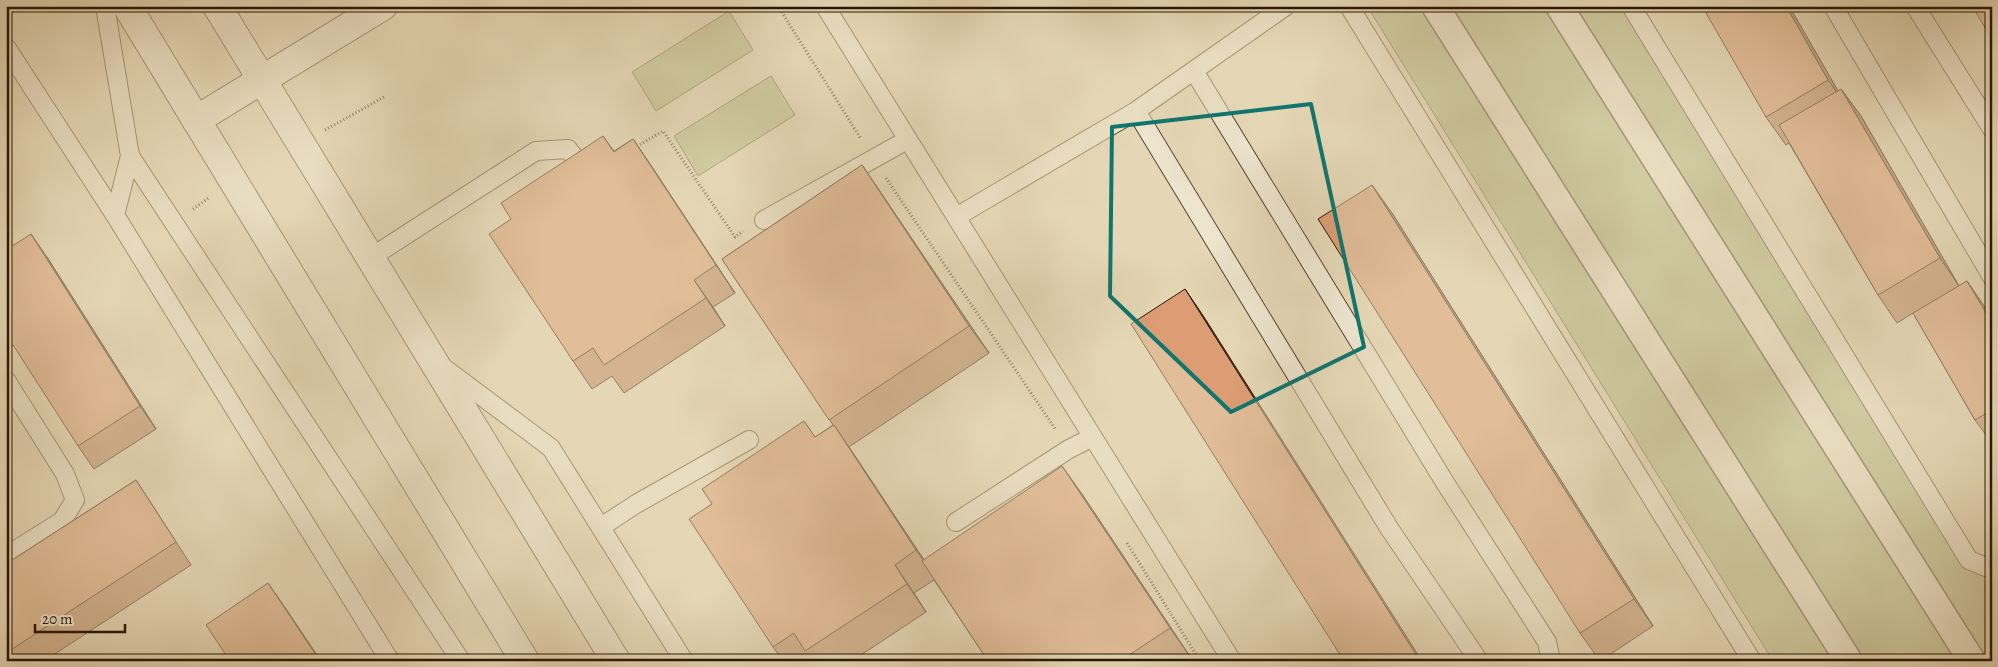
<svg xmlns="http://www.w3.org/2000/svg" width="1998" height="667" viewBox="0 0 1998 667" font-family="Alegreya,serif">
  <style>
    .green { fill: #b8bd8b; stroke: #716a46 }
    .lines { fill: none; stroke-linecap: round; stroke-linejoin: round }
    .service-casing { stroke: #59472d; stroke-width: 20 }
    .pedestrian-casing { stroke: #59472d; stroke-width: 29 }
    .minor-casing { stroke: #59472d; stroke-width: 30 }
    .tertiary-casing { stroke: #59472d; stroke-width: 30 }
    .path { stroke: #2a1700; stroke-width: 3; stroke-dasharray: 1 2.5; stroke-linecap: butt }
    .service { stroke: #eee5cf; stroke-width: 18 }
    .pedestrian { stroke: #eee5cf; stroke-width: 26 }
    .minor { stroke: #eee5cf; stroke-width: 28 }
    .tertiary { stroke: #eee5cf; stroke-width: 28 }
    .wall { fill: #bd8765; stroke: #2a1700 }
    .shaded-wall { fill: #9a6e52; stroke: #2a1700 }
    .building { fill: #dc9d75; stroke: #2a1700 }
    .marked { fill: none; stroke: #0f766e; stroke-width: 4; stroke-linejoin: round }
  </style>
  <rect width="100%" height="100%" fill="#e5d7b5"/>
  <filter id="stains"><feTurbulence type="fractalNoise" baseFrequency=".004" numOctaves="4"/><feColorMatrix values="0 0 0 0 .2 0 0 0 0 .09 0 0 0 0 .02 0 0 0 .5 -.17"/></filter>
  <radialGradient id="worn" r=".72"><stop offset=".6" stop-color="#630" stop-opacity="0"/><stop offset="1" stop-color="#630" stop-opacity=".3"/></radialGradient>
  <path class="green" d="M 1367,6 L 1642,6 L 1992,585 L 1992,661 L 1773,661 Z
    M 729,11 L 753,50 L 656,111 L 632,72 Z
    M 771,76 L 795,115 L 698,176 L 674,136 Z"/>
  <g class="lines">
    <defs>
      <path id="service" d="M 105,6 L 130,156 L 461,661
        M 825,6 L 1232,661
        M 1349,6 L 1752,661
        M 1631,6 L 1969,560 L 1986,567 L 1992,567
        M 1833,6 L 1992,277
        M 1915,6 L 1992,129
        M 6,47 L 115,215 L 390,661
        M 1194,71 L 1444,481 L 1547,642 L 1551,661
        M 1136,111 L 1389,528 L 1479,661
        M 115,215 L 130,156
        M 956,217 L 1136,111 L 1286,6
        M 764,220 L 907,140
        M 370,258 L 536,151 L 568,149 L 587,173
        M 444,368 L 551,448 L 684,661
        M 6,380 L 65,474 L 75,500 L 62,521 L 6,556
        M 956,522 L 1069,449 L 1093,437
        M 601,527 L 636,504 L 749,440"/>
      <path id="pedestrian" d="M 1435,6 L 1849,661
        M 1559,6 L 1972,661"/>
      <path id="minor" d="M 196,120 L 383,6"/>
      <path id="tertiary" d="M 127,6 L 525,661
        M 217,6 L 616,661"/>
    </defs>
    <use href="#service" class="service-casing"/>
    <use href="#pedestrian" class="pedestrian-casing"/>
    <use href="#minor" class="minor-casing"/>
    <use href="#tertiary" class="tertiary-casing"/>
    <path class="path" d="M 778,6 L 861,139
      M 325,130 L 384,97
      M 634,148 L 663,131 L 735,237 L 743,231
      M 886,178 L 1056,430
      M 193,209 L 210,197
      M 1127,543 L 1200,661"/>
    <use href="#service" class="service"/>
    <use href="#pedestrian" class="pedestrian"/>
    <use href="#minor" class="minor"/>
    <use href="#tertiary" class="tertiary"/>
  </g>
  <path class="wall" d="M 1789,6 L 1838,91 L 1841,89 L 1861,116 L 1959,286 L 1967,281 L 1986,309 L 1992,318 L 1992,443 L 1975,420 L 1913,313 L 1897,323 L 1878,295 L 1789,143 L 1786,145 L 1766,117 Z
    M 603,136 L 614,151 L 633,139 L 652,167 L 735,293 L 713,307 L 725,326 L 624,393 L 612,376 L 592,389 L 573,361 L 511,219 Z
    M 862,165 L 881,193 L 989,353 L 849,447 L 924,560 L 1082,494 L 1189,655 L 1181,661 L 988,661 L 934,580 L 914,593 L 926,612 L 852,661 L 783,661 L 773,647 L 712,504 L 804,421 L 815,437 L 833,425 L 722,259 Z
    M 1392,213 L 1653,626 L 1600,661 L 1580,633 Z
    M 47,257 L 156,429 L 94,469 L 78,446 Z
    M 136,480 L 151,503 L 191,565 L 44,661 L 10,661 L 6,655 L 6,564 Z"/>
  <path class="shaded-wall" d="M 1786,6 L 1789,6 L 1848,108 L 1828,80 Z
    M 1841,89 L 1861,116 L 1959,286 L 1940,258 Z
    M 633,139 L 652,167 L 735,293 L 716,265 Z
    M 862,165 L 881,193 L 989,353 L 969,326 Z
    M 1372,185 L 1392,213 L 1653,626 L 1634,599 Z
    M 31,234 L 47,257 L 156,429 L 140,406 Z
    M 694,280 L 713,307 L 725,326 L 706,298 Z
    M 1967,281 L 1986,309 L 1992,318 L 1992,323 Z
    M 1185,289 L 1204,317 L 1422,661 L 1420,661 Z
    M 834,425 L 853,453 L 936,578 L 916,550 Z
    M 1062,466 L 1082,494 L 1189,655 L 1170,628 Z
    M 895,565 L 914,593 L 926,612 L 907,584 Z
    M 268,583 L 284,606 L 321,661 L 320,661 Z"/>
  <path class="building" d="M 1702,6 L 1786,6 L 1828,80 L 1766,117 Z
    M 1972,6 L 1992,6 L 1992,39 Z
    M 1841,89 L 1940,258 L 1878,295 L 1779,125 Z
    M 603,136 L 614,152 L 633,139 L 716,265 L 694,280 L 706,298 L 604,365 L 593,348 L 573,361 L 489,234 L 511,219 L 501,203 Z
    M 862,165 L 969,326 L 829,420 L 722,259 Z
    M 1372,185 L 1634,599 L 1580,633 L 1318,219 Z
    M 31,234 L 140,406 L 78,446 L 6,334 L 6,250 Z
    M 1967,281 L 1992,323 L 1992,410 L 1975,420 L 1913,313 Z
    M 1185,289 L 1420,661 L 1344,661 L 1131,324 Z
    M 804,421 L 815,437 L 834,425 L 916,550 L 895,565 L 907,584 L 805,651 L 794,633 L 773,647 L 689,519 L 712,504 L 702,489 Z
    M 1062,466 L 1170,628 L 1120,661 L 988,661 L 922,561 Z
    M 136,480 L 176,542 L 6,653 L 6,564 Z
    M 268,583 L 320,661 L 230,661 L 206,625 Z"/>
  <path d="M0 0H1998V667H0ZM 1311,104 L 1364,347 L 1231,412 L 1110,296 L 1112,127 Z" fill="#e5d7b5" fill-opacity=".55" fill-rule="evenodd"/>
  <path class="marked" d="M 1311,104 L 1364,347 L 1231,412 L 1110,296 L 1112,127 Z"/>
  <rect width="1998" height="667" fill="none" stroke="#e5d7b5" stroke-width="25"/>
  <rect x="8" y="8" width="1983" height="652" fill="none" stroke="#2a1700" stroke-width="2.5"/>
  <rect x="12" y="12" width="1973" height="642" fill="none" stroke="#2a1700"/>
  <path d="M35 624v8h90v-8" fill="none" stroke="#2a1700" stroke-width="2.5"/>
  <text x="42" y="624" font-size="15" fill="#2a1700" stroke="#eee5cf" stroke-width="4" paint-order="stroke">20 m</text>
  <rect width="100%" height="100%" filter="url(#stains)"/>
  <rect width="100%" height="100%" fill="url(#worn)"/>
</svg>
